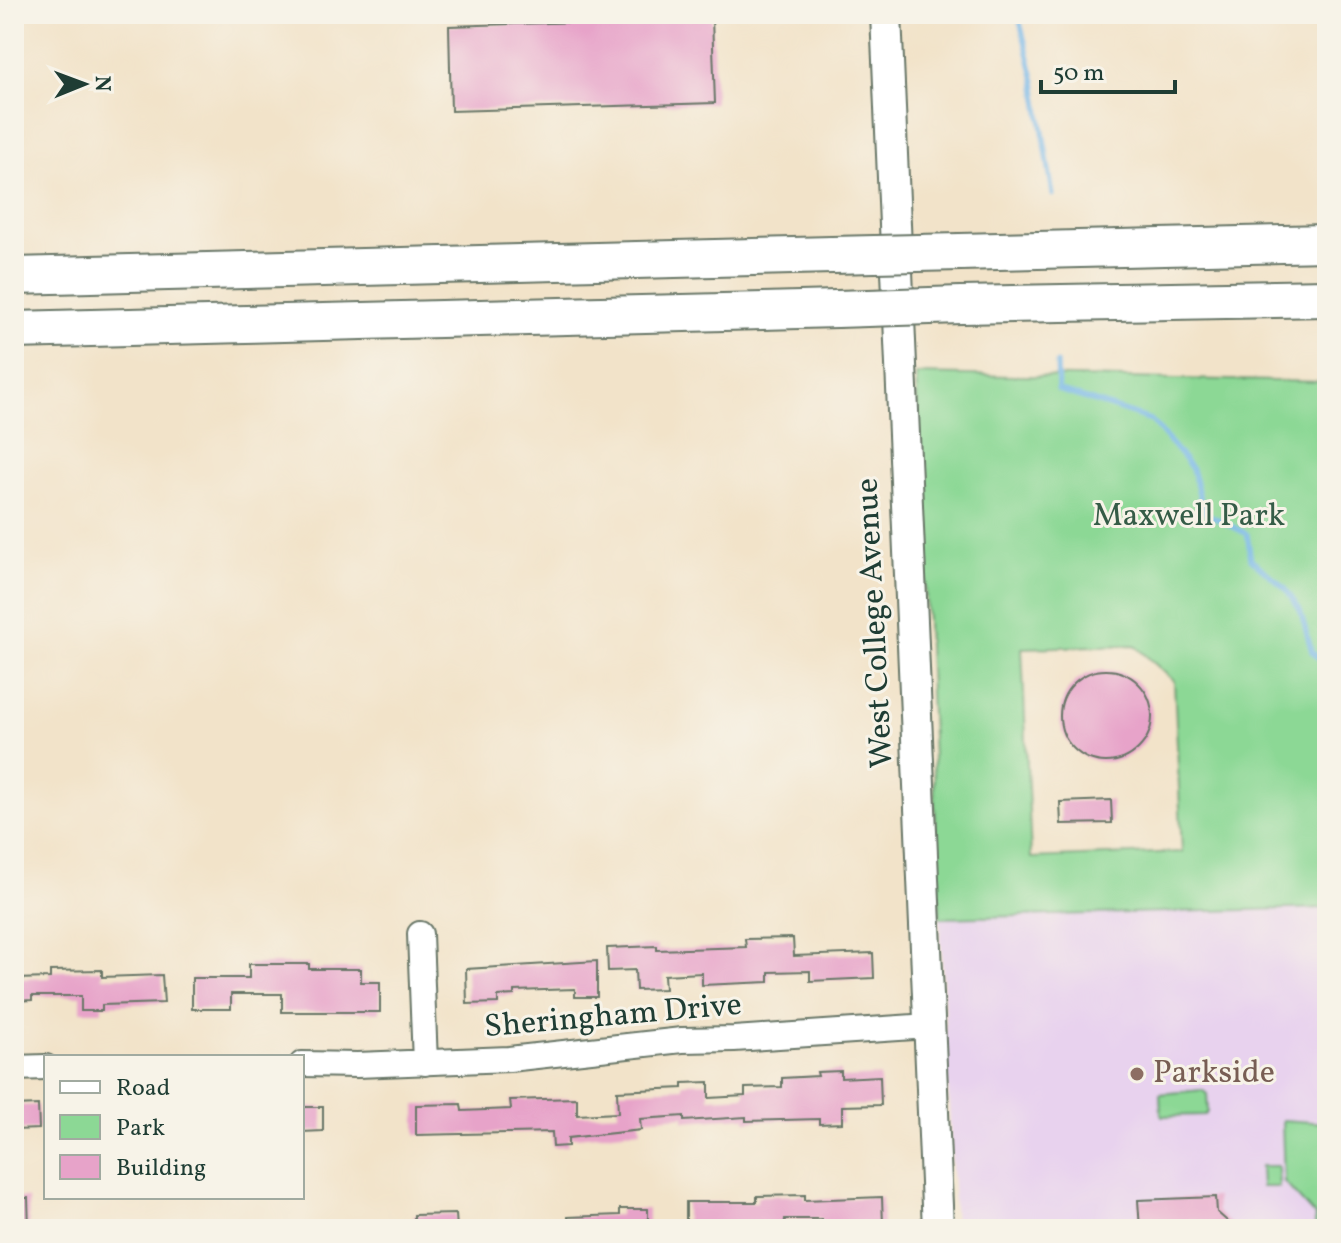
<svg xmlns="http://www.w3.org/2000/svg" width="1341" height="1243" viewBox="0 0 1341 1243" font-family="Vollkorn,serif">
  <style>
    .built { fill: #e8d2ee }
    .green { fill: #8cd895; stroke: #568a64; stroke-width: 2; fill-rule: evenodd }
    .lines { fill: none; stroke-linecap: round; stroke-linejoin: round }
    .stream { stroke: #72b6e8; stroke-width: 5 }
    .building { fill: #e7a3c9 }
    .minor-casing { stroke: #697768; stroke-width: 28 }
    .major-casing { stroke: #697768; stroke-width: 34 }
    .highway-casing { stroke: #697768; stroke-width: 40 }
    .minor { stroke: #fff; stroke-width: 24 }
    .major { stroke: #fff; stroke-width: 30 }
    .highway { stroke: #fff; stroke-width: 36 }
    .highway-bridge-casing { stroke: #697768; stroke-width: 40; stroke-linecap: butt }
    .highway-bridge { stroke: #fff; stroke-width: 36 }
    .education-dot { fill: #8d6e63; stroke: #f7f3e8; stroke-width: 3 }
    .labels { text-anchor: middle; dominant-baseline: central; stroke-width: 6; stroke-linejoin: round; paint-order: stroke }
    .park-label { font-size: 32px; fill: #355c47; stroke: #f7f3e8 }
    .street-label { font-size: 32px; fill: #1f3d34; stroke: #f7f3e8 }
    .education-label { font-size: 32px; fill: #785e54; stroke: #f7f3e8; text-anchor: start }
  </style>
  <rect width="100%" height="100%" fill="#f7f3e8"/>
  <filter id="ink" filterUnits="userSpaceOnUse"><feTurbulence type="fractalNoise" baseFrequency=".0125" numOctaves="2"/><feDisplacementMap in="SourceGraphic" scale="16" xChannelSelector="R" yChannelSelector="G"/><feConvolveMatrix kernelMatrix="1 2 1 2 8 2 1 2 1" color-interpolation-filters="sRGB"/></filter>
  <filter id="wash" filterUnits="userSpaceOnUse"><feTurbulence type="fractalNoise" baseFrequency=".006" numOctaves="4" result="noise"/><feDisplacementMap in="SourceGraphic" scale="32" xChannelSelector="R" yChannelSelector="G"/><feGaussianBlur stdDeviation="1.8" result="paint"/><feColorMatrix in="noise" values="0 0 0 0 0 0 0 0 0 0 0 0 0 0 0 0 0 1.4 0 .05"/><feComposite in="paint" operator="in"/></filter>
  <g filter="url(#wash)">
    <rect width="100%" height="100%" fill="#f2e3c9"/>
    <path class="built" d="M 1327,908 L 1327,1229 L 955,1229 L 940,918 Z"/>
    <path class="green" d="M 916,374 L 1327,382 L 1327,908 L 940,918 ZM 1134,645 L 1174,681 L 1182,852 L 1031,858 L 1022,648 Z
      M 1202,1090 L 1207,1094 L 1208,1112 L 1205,1115 L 1163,1116 L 1161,1114 L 1160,1094 Z
      M 1282,1120 L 1327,1123 L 1327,1229 L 1315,1229 L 1315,1216 L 1284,1182 Z
      M 1278,1166 L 1279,1187 L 1262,1187 L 1261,1166 Z"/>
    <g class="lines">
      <path class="stream" d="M 1018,14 L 1035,81 L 1053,195
        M 1057,363 L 1058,390 L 1151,420 L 1192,469 L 1204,512 L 1247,534 L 1251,559 L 1285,588 L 1300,610 L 1312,652 L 1327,665"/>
    </g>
    <g id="blocks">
      <path class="building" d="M 712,18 L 715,103 L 451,111 L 449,26 Z
        M1060 716a46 46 0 1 1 92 0a46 46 0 1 1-92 0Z
        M 1111,800 L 1112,823 L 1061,824 L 1060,802 Z
        M 793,938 L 794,956 L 873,953 L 874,978 L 810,981 L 810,971 L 769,972 L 769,982 L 702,985 L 702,973 L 664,975 L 665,989 L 636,990 L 635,970 L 608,971 L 607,948 L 657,946 L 657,950 L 746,947 L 745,939 Z
        M 597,961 L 597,997 L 575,997 L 575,989 L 514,991 L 514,995 L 498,996 L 498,1003 L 467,1004 L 466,969 Z
        M 249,964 L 309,964 L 309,969 L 361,969 L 361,982 L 380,982 L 380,1012 L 282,1012 L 282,994 L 231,994 L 231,1009 L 192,1009 L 192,978 L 249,978 Z
        M 102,970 L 102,977 L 162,975 L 164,1003 L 102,1005 L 102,1011 L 81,1011 L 81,996 L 32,996 L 32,1000 L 14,1001 L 14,979 L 50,978 L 50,971 Z
        M 841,1071 L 841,1078 L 880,1076 L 881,1105 L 842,1106 L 842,1123 L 819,1124 L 819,1119 L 746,1121 L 746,1117 L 684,1121 L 684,1116 L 640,1119 L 641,1130 L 568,1138 L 568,1146 L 553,1147 L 552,1132 L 416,1135 L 416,1105 L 461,1104 L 462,1111 L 511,1109 L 510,1100 L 577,1098 L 577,1115 L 618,1113 L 617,1091 L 683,1088 L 683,1083 L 709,1082 L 709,1098 L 745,1096 L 745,1088 L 782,1087 L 782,1078 L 818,1076 L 817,1072 Z
        M 38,1105 L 39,1129 L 14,1130 L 14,1106 Z
        M 302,1107 L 323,1107 L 323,1131 L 302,1132 Z
        M 805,1195 L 805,1200 L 882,1197 L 883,1225 L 822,1227 L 822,1219 L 785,1219 L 784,1229 L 686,1229 L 686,1202 L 757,1202 L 757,1196 Z
        M 1216,1197 L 1217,1212 L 1236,1229 L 1140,1229 L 1138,1200 Z
        M 14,1198 L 28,1198 L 29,1229 L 14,1229 Z
        M 620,1209 L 648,1209 L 648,1229 L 568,1229 L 568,1217 L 620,1215 Z
        M 456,1214 L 457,1229 L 414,1229 L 414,1215 Z"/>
    </g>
  </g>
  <g filter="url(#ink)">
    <use href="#blocks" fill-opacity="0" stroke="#697768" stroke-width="2"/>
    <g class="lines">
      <defs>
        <path id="minor" d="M 420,934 L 425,1063
          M 302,1064 L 357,1065 L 509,1059 L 682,1040 L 734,1039 L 929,1026
          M 14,1068 L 46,1067"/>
        <path id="major" d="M 886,14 L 938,1229"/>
        <path id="highway" d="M 960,252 L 1327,243
          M 14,276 L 832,255
          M 961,305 L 1327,298
          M 14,330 L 837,309"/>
      </defs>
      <use href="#minor" class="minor-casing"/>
      <use href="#major" class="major-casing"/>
      <use href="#highway" class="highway-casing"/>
      <use href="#minor" class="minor"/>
      <use href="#major" class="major"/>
      <use href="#highway" class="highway"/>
      <defs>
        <path id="highway-bridge" d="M 832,255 L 960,252
          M 837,309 L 961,305"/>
      </defs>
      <use href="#highway-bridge" class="highway-bridge-casing"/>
      <use href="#highway-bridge" class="highway-bridge"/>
    </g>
  </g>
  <circle class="education-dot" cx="1137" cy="1074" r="8"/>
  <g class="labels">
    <g class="park-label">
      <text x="1189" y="517">Maxwell Park</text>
    </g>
    <g class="street-label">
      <text transform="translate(876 623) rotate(-93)">West College Avenue</text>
      <text transform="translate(613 1017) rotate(-5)">Sheringham Drive</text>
    </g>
    <g class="education-label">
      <text x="1153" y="1074">Parkside</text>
    </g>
  </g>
  <rect width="1341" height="1243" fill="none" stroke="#f7f3e8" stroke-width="48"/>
  <rect x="44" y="1055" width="260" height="144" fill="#f7f3e8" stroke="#a1aaa0" stroke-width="2"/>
  <rect x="60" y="1081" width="40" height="12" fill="#ffffff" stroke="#a1aaa0" stroke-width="2"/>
  <text x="116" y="1095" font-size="24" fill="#1f3d34">Road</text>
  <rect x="60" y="1115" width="40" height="24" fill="#8cd895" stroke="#a1aaa0" stroke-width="2"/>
  <text x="116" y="1135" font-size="24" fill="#1f3d34">Park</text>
  <rect x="60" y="1155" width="40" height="24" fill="#e7a3c9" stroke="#a1aaa0" stroke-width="2"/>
  <text x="116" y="1175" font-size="24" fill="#1f3d34">Building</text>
  <g transform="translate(84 84) rotate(89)" stroke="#f7f3e8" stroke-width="6" paint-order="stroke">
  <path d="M0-6L14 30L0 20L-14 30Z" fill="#1f3d34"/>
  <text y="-12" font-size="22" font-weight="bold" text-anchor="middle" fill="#1f3d34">N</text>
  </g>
  <path d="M1041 80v12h134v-12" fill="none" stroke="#1f3d34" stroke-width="4"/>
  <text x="1053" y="80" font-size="24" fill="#1f3d34" stroke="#f7f3e8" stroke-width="6" paint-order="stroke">50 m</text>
</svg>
